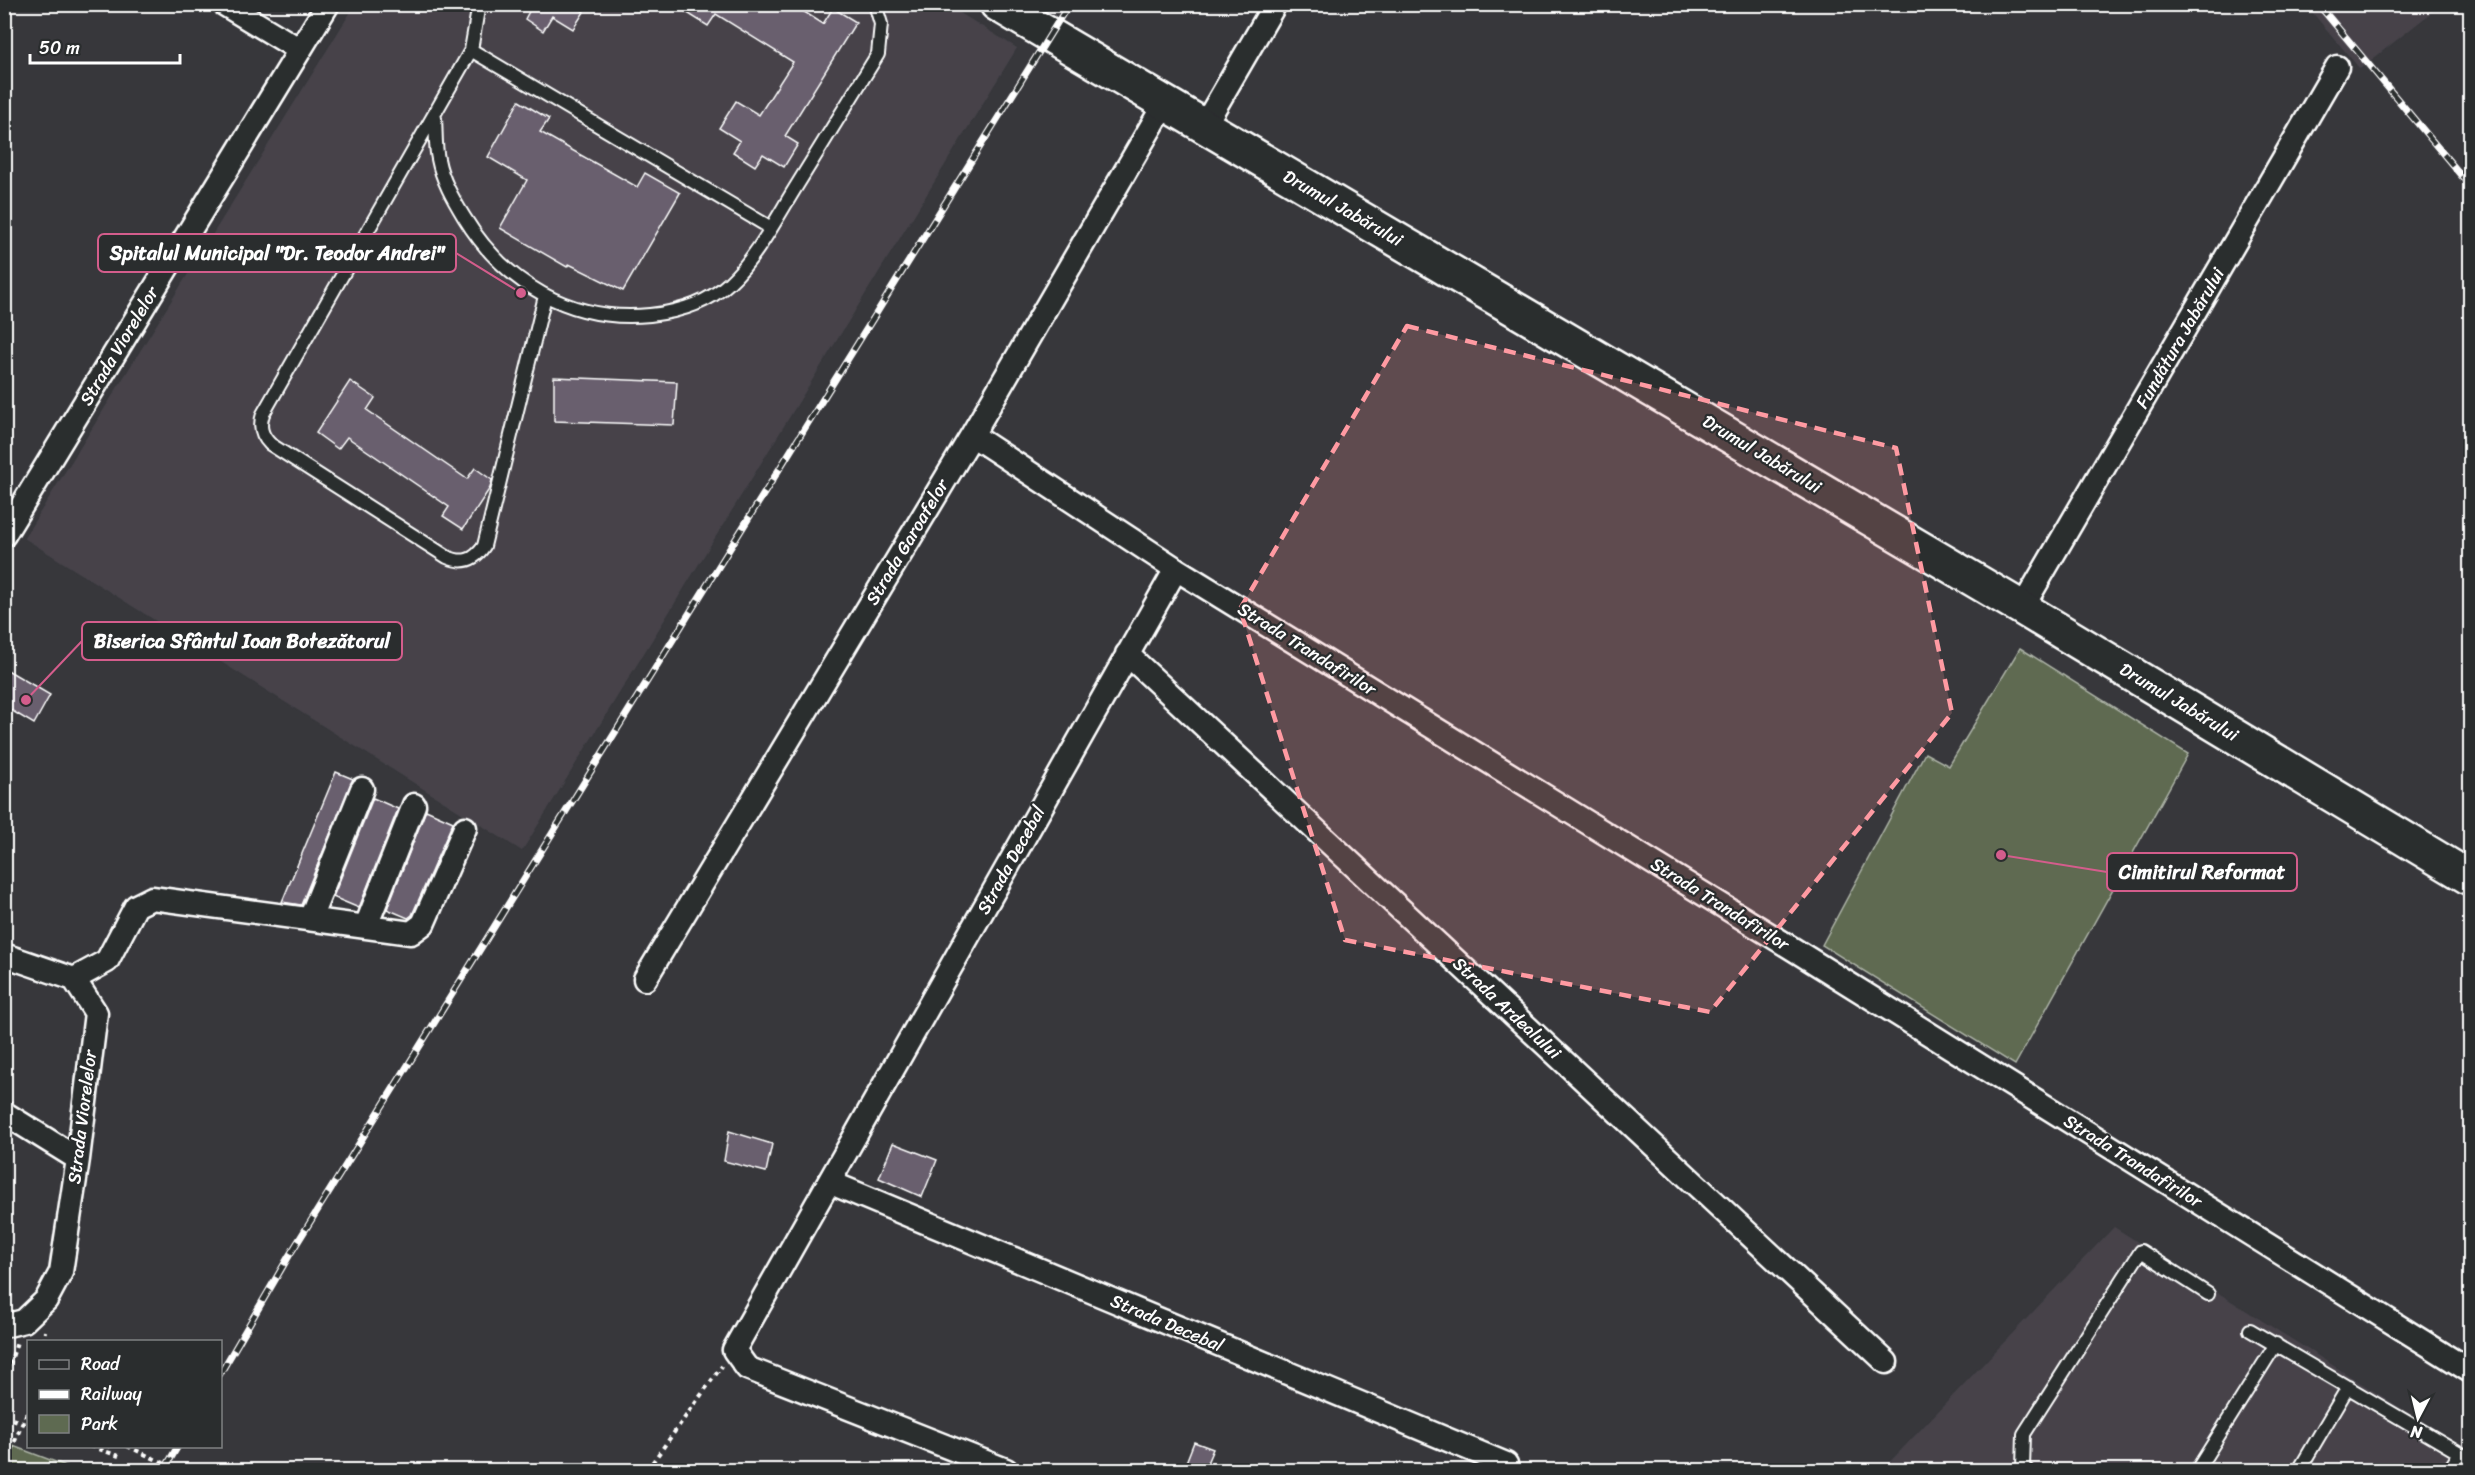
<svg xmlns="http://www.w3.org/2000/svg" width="2475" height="1475" viewBox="0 0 2475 1475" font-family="Sriracha,sans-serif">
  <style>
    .built { fill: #46434a }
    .green { fill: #5e6a51; stroke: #aeb4a8; stroke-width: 1.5 }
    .building { fill: #695e6e; stroke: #fff; stroke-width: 1.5 }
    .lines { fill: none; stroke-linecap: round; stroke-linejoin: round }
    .lane-casing { stroke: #fff; stroke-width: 16 }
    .street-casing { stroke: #fff; stroke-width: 27 }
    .secondary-casing { stroke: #fff; stroke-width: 38 }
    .path { stroke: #fff; stroke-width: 4; stroke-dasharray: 4.5 4.5; stroke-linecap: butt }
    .lane { stroke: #2a2d2e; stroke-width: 12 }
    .street { stroke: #2a2d2e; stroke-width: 22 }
    .secondary { stroke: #2a2d2e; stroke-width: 33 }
    .rail-casing { stroke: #fff; stroke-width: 7 }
    .rail { stroke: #2a2d2e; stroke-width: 4.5; stroke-dasharray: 14; stroke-linecap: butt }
    .marked { fill: #ff9aa2; fill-opacity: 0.2; stroke: #ff9aa2; stroke-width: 4.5; stroke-dasharray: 12 8; stroke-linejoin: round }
    .labels { text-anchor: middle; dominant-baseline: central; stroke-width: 4.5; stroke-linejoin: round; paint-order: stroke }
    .street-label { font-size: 18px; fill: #fff; stroke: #2a2d2e }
    .leader { fill: none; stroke: #d45d8c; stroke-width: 2 }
    .callout-dot { fill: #d45d8c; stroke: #2a2d2e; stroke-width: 2 }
    .callout { fill: #2a2d2e; stroke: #d45d8c; stroke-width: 2 }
    .callout-label { font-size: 20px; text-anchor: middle; font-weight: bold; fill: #fff }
  </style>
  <rect width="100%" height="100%" fill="#37373b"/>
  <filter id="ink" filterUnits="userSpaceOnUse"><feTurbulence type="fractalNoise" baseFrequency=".0167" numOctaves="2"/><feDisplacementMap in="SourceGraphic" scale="12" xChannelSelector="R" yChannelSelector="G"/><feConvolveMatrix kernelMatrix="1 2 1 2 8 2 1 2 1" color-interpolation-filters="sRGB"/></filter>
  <g filter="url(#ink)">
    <path class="built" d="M 355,5 L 947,5 L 1017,48 L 522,851 L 24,538 Z
      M 2306,5 L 2305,5 L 2441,5 L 2360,69 Z
      M 2114,1227 L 2470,1452 L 2470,1470 L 1882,1470 Z"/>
    <path class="green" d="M 2020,648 L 2188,754 L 2015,1065 L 1822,945 L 1925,753 L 1949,766 Z
      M 4,1443 L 5,1443 L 77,1470 L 5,1470 Z"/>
    <path class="building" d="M 533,4 L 572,4 L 584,12 L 573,29 L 552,16 L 543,31 L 525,19 Z
      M 673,4 L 792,4 L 823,24 L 833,8 L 856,22 L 785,136 L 798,144 L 784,167 L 763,154 L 755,166 L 733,152 L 740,141 L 719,128 L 736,101 L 759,115 L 793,62 L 716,14 L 708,26 Z
      M 519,101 L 549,119 L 540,132 L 637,187 L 645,173 L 680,193 L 623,291 L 569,264 L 567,267 L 500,228 L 527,180 L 488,157 Z
      M 554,377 L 677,382 L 674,425 L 554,421 Z
      M 350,381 L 375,398 L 367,410 L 467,479 L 475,468 L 492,480 L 490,488 L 463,529 L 443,516 L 449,507 L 347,437 L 338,449 L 316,433 Z
      M 4,668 L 50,695 L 34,724 L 4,706 Z
      M 336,772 L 353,779 L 301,905 L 282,902 Z
      M 373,798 L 398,809 L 359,908 L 333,897 Z
      M 426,810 L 453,822 L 412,915 L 408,918 L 387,909 Z
      M 729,1131 L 772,1144 L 766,1172 L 724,1161 Z
      M 893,1143 L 937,1160 L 922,1197 L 879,1178 Z
      M 1194,1442 L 1213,1449 L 1204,1470 L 1183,1470 Z"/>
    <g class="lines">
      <defs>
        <path id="lane" d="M 479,4 L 471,50 L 263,414 C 259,426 261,435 270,444 L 447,557 C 463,564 474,561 484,546 L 545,296
          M 471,50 L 771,228
          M 435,118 C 436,131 435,146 438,159 C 442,180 453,199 464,217 C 504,283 571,323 650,315 C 678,312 708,303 729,283 C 756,258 775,221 794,190 C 822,145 850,100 878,54 L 881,24 L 875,4
          M 2250,1330 L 2470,1459
          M 2027,1470 L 2023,1468 L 2024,1434 L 2141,1251 L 2208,1294
          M 2197,1470 L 2276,1344
          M 2299,1470 L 2348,1387
          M 2449,1470 L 2460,1453"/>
        <path id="street" d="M 224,4 L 300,50
          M 1204,126 L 1275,4
          M 972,435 L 1176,569 L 1793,949 L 2470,1371
          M 4,535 L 328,4
          M 2022,608 L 2337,67
          M 1127,654 L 1886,1362
          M 310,919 L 362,789
          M 366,926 L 414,805
          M 4,955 L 74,979 L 96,1013 L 78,1159 L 61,1272 L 46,1300 L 24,1321 L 4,1326
          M 74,979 L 107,961 L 136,906 L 152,898 L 411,933 L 423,924 L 465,828
          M 645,979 L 972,435 L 1165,103
          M 4,1113 L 78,1159
          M 829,1182 L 1506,1464
          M 1006,1470 L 747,1368 L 734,1350 L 1176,569"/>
        <path id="secondary" d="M 997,4 L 2022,608 L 2470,878"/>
      </defs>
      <use href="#lane" class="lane-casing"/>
      <use href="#street" class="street-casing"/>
      <use href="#secondary" class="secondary-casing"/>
      <path class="path" d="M 44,1342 L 45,1331
        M 4,1382 L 17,1342
        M 4,1416 L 28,1425
        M 90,1446 L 119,1456
        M 127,1446 L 168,1465
        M 99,1449 L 110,1446
        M 4,1467 L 28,1410
        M 647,1470 L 722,1366"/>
      <use href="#lane" class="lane"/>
      <use href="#street" class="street"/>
      <use href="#secondary" class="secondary"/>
      <defs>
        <path id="rail" d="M 2318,4 L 2470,186
          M 220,1374 L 289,1256 L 1069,4
          M 164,1470 L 178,1446"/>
      </defs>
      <use href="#rail" class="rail-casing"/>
      <use href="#rail" class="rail"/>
    </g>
  </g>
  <path class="marked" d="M 1407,326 L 1896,448 L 1952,713 L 1710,1012 L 1345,940 L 1240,609 Z"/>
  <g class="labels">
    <g class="street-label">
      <text transform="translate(1343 208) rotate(30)">Drumul Jabărului</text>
      <text transform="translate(2180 338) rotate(-60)">Fundătura Jabărului</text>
      <text transform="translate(119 346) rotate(-59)">Strada Viorelelor</text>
      <text transform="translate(1762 454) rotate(31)">Drumul Jabărului</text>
      <text transform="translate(907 542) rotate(-59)">Strada Garoafelor</text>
      <text transform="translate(1307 649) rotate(32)">Strada Trandafirilor</text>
      <text transform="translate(2179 702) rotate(31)">Drumul Jabărului</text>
      <text transform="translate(1011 860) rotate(-61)">Strada Decebal</text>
      <text transform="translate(1720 904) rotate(32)">Strada Trandafirilor</text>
      <text transform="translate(1507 1008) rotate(43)">Strada Ardealului</text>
      <text transform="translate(82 1117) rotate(-83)">Strada Viorelelor</text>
      <text transform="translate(2133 1161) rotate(32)">Strada Trandafirilor</text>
      <text transform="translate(1167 1323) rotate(23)">Strada Decebal</text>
    </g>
  </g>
  <path class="leader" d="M521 293L456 253M26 700L82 641M2001 855L2107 872"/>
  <g class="callout-dot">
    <circle cx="521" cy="293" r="6"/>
    <circle cx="26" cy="700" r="6"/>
    <circle cx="2001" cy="855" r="6"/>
  </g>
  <g class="callout">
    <rect x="98" y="234" width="358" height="38" rx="6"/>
    <rect x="82" y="622" width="320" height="38" rx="6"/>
    <rect x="2107" y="853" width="190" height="38" rx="6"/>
  </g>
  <g class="callout-label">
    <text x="277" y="260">Spitalul Municipal "Dr. Teodor Andrei"</text>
    <text x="242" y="648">Biserica Sfântul Ioan Botezătorul</text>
    <text x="2202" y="879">Cimitirul Reformat</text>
  </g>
  <rect width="2475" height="1475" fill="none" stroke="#2a2d2e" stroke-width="24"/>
  <rect x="12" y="12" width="2451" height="1451" fill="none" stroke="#fff" stroke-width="2" filter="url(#ink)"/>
  <rect x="27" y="1340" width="195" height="108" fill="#2a2d2e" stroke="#7f8182" stroke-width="1.5"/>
  <rect x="39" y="1360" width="30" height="9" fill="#2a2d2e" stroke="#7f8182" stroke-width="1.5"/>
  <text x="81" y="1370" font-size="18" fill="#ffffff">Road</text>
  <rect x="39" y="1390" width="30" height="9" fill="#ffffff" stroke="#7f8182" stroke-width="1.5"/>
  <text x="81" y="1400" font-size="18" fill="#ffffff">Railway</text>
  <rect x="39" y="1415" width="30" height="18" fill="#5e6a51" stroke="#7f8182" stroke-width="1.5"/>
  <text x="81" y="1430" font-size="18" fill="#ffffff">Park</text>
  <g transform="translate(2418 1418) rotate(187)" stroke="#2a2d2e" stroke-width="4.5" paint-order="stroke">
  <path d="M0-4.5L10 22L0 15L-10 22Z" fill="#ffffff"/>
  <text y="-9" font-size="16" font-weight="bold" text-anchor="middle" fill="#ffffff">N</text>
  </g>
  <path d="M30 54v9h150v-9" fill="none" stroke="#ffffff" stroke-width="3"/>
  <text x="39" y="54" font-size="18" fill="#ffffff" stroke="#2a2d2e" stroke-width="4.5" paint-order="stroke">50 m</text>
</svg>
